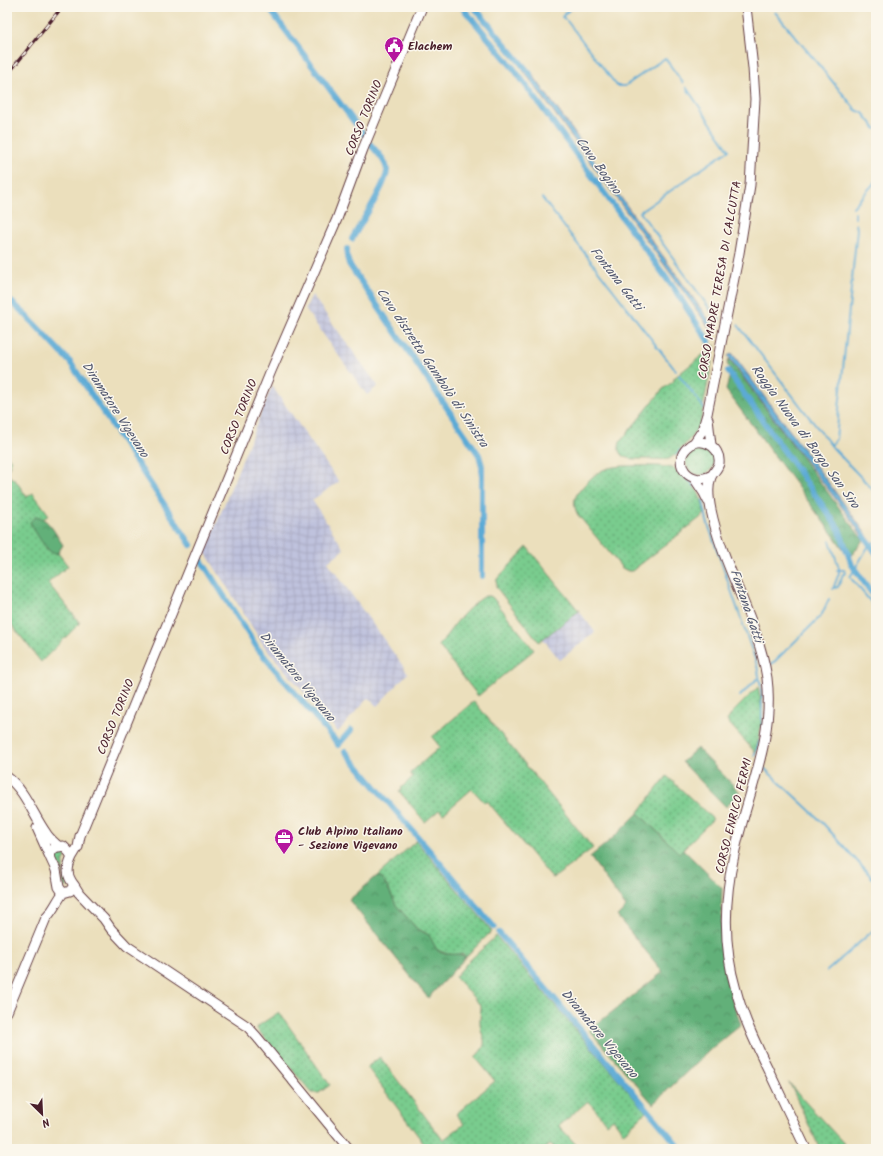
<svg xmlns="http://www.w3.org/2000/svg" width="883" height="1156" viewBox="0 0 883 1156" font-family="Kalam,sans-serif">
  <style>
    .industrial { fill: url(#industrial-grid) }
    .grass { fill: url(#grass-dots); stroke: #62765c }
    .forest { fill: url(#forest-crowns); stroke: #566852 }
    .water { fill: url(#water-ripples); stroke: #526480 }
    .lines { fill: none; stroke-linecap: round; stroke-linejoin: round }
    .stream { stroke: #5baad5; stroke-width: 2 }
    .canal { stroke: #5baad5; stroke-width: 6 }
    .secondary-casing { stroke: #623c41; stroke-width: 11 }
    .secondary { stroke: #fff; stroke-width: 9 }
    .rail-casing { stroke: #4a1f2b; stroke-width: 3.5 }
    .rail { stroke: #fbf7ec; stroke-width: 2; stroke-dasharray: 6; stroke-linecap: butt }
    .labels { text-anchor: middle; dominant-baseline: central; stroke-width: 3; stroke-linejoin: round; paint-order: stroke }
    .poi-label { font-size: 12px; font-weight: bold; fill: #4a1f2b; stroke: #fbf7ec; text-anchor: start }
    .street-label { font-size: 12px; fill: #4a1f2b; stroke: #fbf7ec }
    .water-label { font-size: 13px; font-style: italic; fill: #51576f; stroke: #fbf7ec }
  </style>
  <defs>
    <pattern id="industrial-grid" width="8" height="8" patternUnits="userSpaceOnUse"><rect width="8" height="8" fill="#bfc2dd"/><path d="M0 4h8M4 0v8" fill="none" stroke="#a6a6be"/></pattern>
    <pattern id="grass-dots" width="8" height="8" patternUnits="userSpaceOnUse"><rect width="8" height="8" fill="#79cc8e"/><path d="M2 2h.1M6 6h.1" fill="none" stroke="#65a574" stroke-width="1.8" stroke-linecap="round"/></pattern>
    <pattern id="forest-crowns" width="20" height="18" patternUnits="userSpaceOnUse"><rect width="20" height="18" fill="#62b079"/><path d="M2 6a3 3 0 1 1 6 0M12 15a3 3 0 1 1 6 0" fill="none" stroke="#538f63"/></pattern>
    <pattern id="water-ripples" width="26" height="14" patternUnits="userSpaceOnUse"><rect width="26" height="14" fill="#5baad5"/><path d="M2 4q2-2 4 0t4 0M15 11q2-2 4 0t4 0" fill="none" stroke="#4d8aad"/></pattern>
  </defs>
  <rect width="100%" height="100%" fill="#fbf7ec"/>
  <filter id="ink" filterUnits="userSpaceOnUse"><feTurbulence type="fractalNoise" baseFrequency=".025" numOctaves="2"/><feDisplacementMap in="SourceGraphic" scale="8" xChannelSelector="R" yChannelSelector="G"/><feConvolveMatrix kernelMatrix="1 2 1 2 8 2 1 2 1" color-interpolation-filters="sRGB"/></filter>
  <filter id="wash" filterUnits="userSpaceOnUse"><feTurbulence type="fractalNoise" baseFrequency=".012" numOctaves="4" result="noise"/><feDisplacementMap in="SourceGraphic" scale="16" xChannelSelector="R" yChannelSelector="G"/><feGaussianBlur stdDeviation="0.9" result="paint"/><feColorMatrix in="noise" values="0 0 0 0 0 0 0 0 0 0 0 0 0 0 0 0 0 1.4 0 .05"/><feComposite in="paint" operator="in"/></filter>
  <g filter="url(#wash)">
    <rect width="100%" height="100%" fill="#ebdfbc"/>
    <path class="industrial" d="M 312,295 L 378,386 L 367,395 L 305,309 Z
      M 272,386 L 339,482 L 312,500 L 344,549 L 328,562 L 408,673 L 377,706 L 368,698 L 338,732 L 264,646 L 205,552 Z
      M 579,611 L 595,632 L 560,660 L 543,639 Z"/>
    <path class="grass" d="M 715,345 L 700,424 C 696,433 677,455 669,459 C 661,460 654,459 646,459 C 634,459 614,461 620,442 L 663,389 L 674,381 L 674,378 Z
      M686 461a14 14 0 1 1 28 0a14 14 0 1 1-28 0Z
      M 7,455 L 11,461 L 8,470 L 9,476 L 16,481 L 27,497 L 33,493 L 49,515 L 43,519 L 30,522 L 47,549 L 55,554 L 58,553 L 68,566 L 48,583 L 80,623 L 41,662 L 11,624 L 7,627 Z
      M 659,466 L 673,468 L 687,480 L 697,490 L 702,501 L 705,514 L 632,571 L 628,571 L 622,568 L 578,515 C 573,506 573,498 580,490 C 587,482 594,474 603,470 C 615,464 645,466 659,466 Z
      M 527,547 L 579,611 L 539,642 L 496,587 L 497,579 Z
      M 485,596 L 490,596 L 493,598 L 534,650 L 478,696 L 439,646 C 452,627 466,608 485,596 Z
      M 758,687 C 764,708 762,732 755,752 L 727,721 L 732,713 Z
      M 474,701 L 593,848 L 555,877 L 553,878 L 550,876 L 487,801 L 485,803 L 472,789 L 443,814 L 439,810 L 425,822 L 399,791 L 402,789 L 401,788 L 413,777 L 410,773 L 440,747 L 432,737 Z
      M 667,776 L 713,819 L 679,853 L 638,813 Z
      M 416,841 L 492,931 L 466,957 L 463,954 L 450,955 L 437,950 L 426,933 L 417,929 L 396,905 L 388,888 L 380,877 L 377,876 Z
      M 62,851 L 66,856 L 63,865 L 63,871 L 68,886 L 66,888 L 63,885 C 64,879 64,870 59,865 C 56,861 55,861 54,856 L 57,852 Z
      M 496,936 L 646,1112 L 624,1133 L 613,1119 L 607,1124 L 588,1101 L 559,1126 L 580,1149 L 555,1149 L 551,1144 L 544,1149 L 428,1149 L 367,1067 L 380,1057 L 443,1140 L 464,1124 L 456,1114 L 495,1081 L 475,1057 C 493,1040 479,1039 480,1019 C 480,1015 481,1011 481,1006 L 455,977 L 468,962 Z
      M 279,1012 L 330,1085 L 319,1093 L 312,1093 L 257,1029 L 258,1026 Z
      M 789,1082 L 797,1093 L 849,1149 L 820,1149 Z"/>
    <path class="forest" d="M 729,359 L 863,540 L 850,558 L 726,390 L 731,370 L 727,364 Z
      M 36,516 C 49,518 56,535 63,545 L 58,553 L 55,554 C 45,551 35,531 30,522 Z
      M 697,748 L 740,792 L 726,807 L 682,762 Z
      M 638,813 L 679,853 L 683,849 L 722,888 C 720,935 723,980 741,1024 L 712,1048 L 653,1104 L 589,1030 L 663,972 L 617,916 L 626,907 L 590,857 L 614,837 Z
      M 377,876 L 380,877 L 388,888 L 396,905 L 417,929 L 429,935 L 437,950 C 447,958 459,951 466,957 L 428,998 L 349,900 Z"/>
    <path class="water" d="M 527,67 L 714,327 L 711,330 L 602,178 L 523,70 Z
      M 732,353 L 851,513 L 870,540 L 867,543 L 848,515 L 796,448 L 728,356 Z"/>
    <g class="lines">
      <path class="stream" d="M 775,12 L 856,110 L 863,113 L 876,129
        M 565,19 L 562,17 L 572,7
        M 567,21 L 617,86 L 625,86 L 665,58 L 683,83
        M 686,87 L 729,150 L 640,212 L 715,316 L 720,319
        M 542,198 L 676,371
        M 853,207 L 876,181
        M 855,213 L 855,218
        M 738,325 L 833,448 L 876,493
        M 679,375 L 704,408
        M 831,445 L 836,439 L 857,229 L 856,224
        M 676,455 L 680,450
        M 679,471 L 695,486
        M 703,500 L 707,521 L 757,665 L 762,693 L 762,726
        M 830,541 L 839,568 L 839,573 L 833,589
        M 837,570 L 844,570 L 846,573
        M 850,577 L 868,547 L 874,542
        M 850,577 L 876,608
        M 834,588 L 838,587 L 843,574 L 846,573
        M 772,664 L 821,616 L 829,599
        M 740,696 L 757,679
        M 754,756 L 760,741
        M 764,768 L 820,820 L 876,882
        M 827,971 L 876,928"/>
      <path class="canal" d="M 268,7 L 364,135
        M 462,7 L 514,69 L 675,290 L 709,342
        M 474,7 L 530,74
        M 352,239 C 359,226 388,182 387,170 C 386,160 376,151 370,144
        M 347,249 L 347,257 L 349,264 L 479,455 L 482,466 L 482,576
        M 7,298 L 26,315 L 70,362 L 191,545
        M 728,371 L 839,529 L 852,565
        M 864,536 L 876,553
        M 201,560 L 258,649 L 339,745
        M 854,568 L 876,599
        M 338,745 L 351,730
        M 345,751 L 494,927
        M 499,933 L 681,1149"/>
    </g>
  </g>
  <g filter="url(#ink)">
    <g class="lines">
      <defs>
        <path id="secondary" d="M 708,419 L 711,445
          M 694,443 L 702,431 L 707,414 L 739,253 L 750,185 L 755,99 L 753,68 L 746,7
          M 712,475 C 691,488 670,463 688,447 C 700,435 721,446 719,463 C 718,469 713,472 711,477 C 707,487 709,500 711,510 C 723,568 758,619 767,678 C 775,740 746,796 734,855 C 724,900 723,946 736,990 C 743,1017 755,1042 767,1067 C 780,1094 793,1122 806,1149
          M 694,478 L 704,493 L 708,501
          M 7,777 C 25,790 33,815 46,833 C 49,838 54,842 59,847
          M 37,828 L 50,857
          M 63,846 L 69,852 L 72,857 C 67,868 66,875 74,885 L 70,891 L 63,893 L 59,887 L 56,870 L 50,857 C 51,849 55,847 63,846 Z
          M 72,857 L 78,847 L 80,836 L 271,371 L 337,219 L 363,149 L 422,7
          M 74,885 L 79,893 L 104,919 L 111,929 L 127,946 L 247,1026 L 257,1037 L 349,1149
          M 7,1012 L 46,918 C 53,911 57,901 63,893"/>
      </defs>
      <use href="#secondary" class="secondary-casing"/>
      <use href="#secondary" class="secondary"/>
      <defs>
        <path id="rail" d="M 7,75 L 62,7"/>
      </defs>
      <use href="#rail" class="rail-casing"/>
      <use href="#rail" class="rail"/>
    </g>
  </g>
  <defs>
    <symbol id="civic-pin" viewBox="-11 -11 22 30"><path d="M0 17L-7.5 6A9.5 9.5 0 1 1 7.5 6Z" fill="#b5179e" stroke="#fbf7ec"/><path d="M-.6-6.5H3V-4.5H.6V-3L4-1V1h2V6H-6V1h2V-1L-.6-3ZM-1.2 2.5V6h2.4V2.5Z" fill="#fff"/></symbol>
    <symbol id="office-pin" viewBox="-11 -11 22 30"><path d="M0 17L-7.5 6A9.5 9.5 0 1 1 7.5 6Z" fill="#b5179e" stroke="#fbf7ec"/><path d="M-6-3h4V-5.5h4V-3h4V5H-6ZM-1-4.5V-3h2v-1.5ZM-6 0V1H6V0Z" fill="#fff"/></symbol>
  </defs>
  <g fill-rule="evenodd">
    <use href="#civic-pin" x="383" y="35" width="22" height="30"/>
    <use href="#office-pin" x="273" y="827" width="22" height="30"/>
  </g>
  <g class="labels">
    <g class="poi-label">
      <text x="408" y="46">Elachem</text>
      <text x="298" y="831">Club Alpino Italiano<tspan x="298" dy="14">- Sezione Vigevano</tspan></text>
    </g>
    <g class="street-label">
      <text transform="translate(364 118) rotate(-68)">CORSO TORINO</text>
      <text transform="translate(720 280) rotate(-80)">CORSO MADRE TERESA DI CALCUTTA</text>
      <text transform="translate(239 417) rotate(-68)">CORSO TORINO</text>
      <text transform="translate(116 717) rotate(-68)">CORSO TORINO</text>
      <text transform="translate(734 816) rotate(-76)">CORSO ENRICO FERMI</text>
    </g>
    <g class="water-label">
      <text transform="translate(598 166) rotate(54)">Cavo Bogino</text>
      <text transform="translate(616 279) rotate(52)">Fontana Gatti</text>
      <text transform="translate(432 368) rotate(56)">Cavo distretto Gambolò di Sinistra</text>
      <text transform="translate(115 410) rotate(57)">Diramatore Vigevano</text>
      <text transform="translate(805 437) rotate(54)">Roggia Nuova di Borgo San Siro</text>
      <text transform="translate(746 606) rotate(71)">Fontana Gatti</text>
      <text transform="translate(297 677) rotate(51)">Diramatore Vigevano</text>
      <text transform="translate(599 1034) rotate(50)">Diramatore Vigevano</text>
    </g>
  </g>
  <rect width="883" height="1156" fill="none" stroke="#fbf7ec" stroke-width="24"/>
  <g transform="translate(42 1114) rotate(156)" stroke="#fbf7ec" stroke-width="3" paint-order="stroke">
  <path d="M0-3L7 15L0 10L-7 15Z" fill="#4a1f2b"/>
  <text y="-6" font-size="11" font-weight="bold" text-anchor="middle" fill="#4a1f2b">N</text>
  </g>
</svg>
